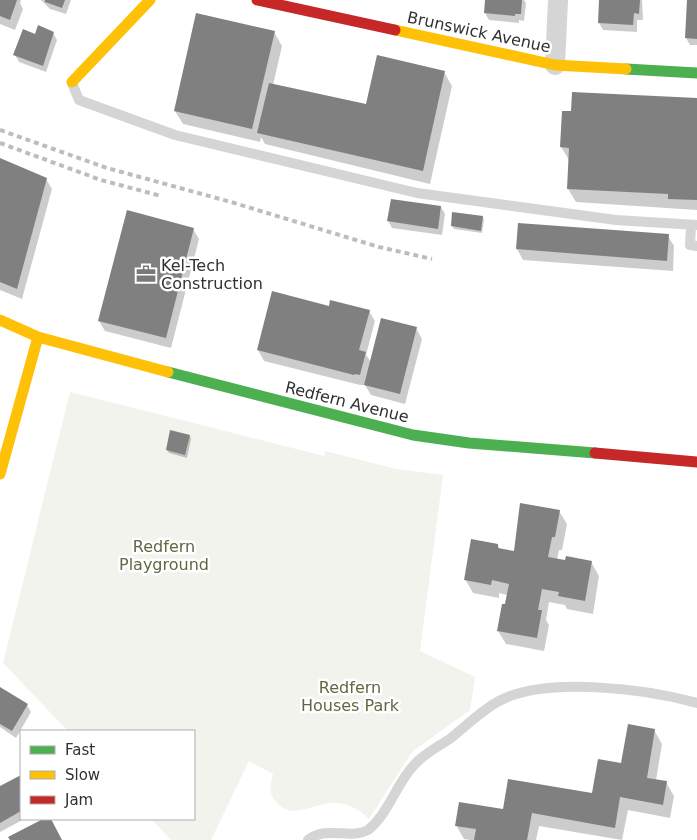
<svg xmlns="http://www.w3.org/2000/svg" width="697" height="840" viewBox="0 0 697 840" font-family="'DejaVu Sans',sans-serif">
  <style>
    .green { fill: #f2f3ed }
    .shadow { fill: #0003 }
    .building { fill: #808080 }
    .lines { fill: none; stroke-linecap: round; stroke-linejoin: round }
    .lane { stroke: #d5d5d5; stroke-width: 10 }
    .street { stroke: #d5d5d5; stroke-width: 20 }
    .fast { stroke: #4caf50; stroke-width: 11 }
    .slow { stroke: #ffc107; stroke-width: 11 }
    .jam { stroke: #c62828; stroke-width: 11 }
    .rail { stroke: #bdbdbd; stroke-width: 4; stroke-dasharray: 5 4; stroke-linecap: butt }
    .labels { text-anchor: middle; dominant-baseline: central; stroke-width: 5; stroke-linejoin: round; paint-order: stroke }
    .street-label { font-size: 16px; fill: #313131; stroke: #fff }
    .poi-label { font-size: 16px; fill: #313131; stroke: #fff; text-anchor: start }
    .park-label { font-size: 16px; fill: #5d6a42; stroke: #fff }
  </style>
  <rect width="100%" height="100%" fill="#fff"/>
  <path class="green" d="M 70,392 L 324,456 L 325,451 L 396,469 L 443,475 L 420,651 L 475,677 L 470,710 L 412,752 L 369,819 C 359,810 350,803 335,803 C 314,802 294,821 277,803 C 268,794 270,784 273,774 L 249,761 L 211,840 L 171,840 L 151,819 L 194,819 L 194,731 L 68,731 L 3,663 Z"/>
  <path class="shadow" d="M 0,0 L 21,0 L 20,3 L 23,9 L 15,30 L 0,24 Z
    M 41,0 L 71,0 L 66,14 L 50,9 Z
    M 487,0 L 524,0 L 526,3 L 524,21 L 519,20 L 519,23 L 489,20 L 485,13 Z
    M 600,0 L 642,0 L 643,20 L 637,20 L 637,32 L 603,30 L 599,23 Z
    M 688,0 L 697,0 L 697,45 L 690,45 L 686,38 Z
    M 274,32 L 282,46 L 273,85 L 367,106 L 444,72 L 452,86 L 430,184 L 265,144 L 261,137 L 260,142 L 183,124 L 175,111 Z
    M 53,33 L 57,40 L 46,72 L 19,62 L 15,55 L 35,35 Z
    M 697,100 L 697,210 L 576,202 L 568,189 L 569,160 L 561,147 L 572,113 Z
    M 0,159 L 46,179 L 52,189 L 22,299 L 0,290 Z
    M 441,207 L 445,214 L 442,235 L 392,228 L 388,221 Z
    M 483,217 L 484,220 L 482,233 L 454,229 L 452,226 Z
    M 193,229 L 199,239 L 171,348 L 105,331 L 99,321 Z
    M 668,236 L 674,246 L 673,271 L 523,260 L 517,249 Z
    M 329,308 L 369,311 L 375,321 L 366,355 L 371,362 L 416,328 L 422,339 L 405,404 L 371,395 L 365,385 L 360,385 L 264,361 L 258,350 Z
    M 190,436 L 191,439 L 187,458 L 169,453 L 167,450 Z
    M 559,511 L 567,524 L 562,550 L 559,550 L 557,560 L 591,562 L 599,576 L 593,614 L 567,609 L 565,605 L 549,602 L 546,620 L 549,625 L 544,651 L 506,644 L 498,631 L 507,595 L 499,593 L 499,598 L 473,593 L 465,579 L 498,545 L 500,550 L 515,552 Z
    M 0,688 L 27,705 L 31,712 L 16,738 L 0,727 Z
    M 654,730 L 662,744 L 656,780 L 666,782 L 674,796 L 670,818 L 628,810 L 622,840 L 539,826 L 536,840 L 470,840 L 464,839 L 456,825 L 504,811 L 593,795 Z
    M 21,776 L 21,819 L 24,819 L 0,832 L 0,788 Z"/>
  <path class="building" d="M 0,0 L 17,0 L 10,20 L 0,16 Z
    M 45,0 L 65,0 L 62,8 L 45,2 Z
    M 485,0 L 522,0 L 521,14 L 515,14 L 515,16 L 484,13 Z
    M 599,0 L 640,0 L 639,14 L 634,13 L 633,25 L 598,23 Z
    M 687,0 L 697,0 L 697,39 L 685,38 Z
    M 196,13 L 275,31 L 252,129 L 174,111 Z
    M 38,25 L 54,32 L 43,66 L 13,55 L 23,29 L 35,34 Z
    M 377,55 L 445,71 L 423,171 L 257,133 L 269,83 L 366,104 Z
    M 572,92 L 697,98 L 697,200 L 668,199 L 668,194 L 567,189 L 569,148 L 560,147 L 562,111 L 571,111 Z
    M 0,158 L 47,178 L 17,289 L 0,282 Z
    M 391,199 L 441,206 L 438,229 L 387,221 Z
    M 127,210 L 194,228 L 166,338 L 98,321 Z
    M 452,212 L 483,216 L 481,231 L 451,226 Z
    M 518,223 L 669,234 L 667,261 L 516,249 Z
    M 272,291 L 329,306 L 330,300 L 370,310 L 359,350 L 366,352 L 360,375 L 355,374 L 354,375 L 257,350 Z
    M 381,318 L 417,327 L 400,394 L 364,385 Z
    M 170,430 L 190,435 L 185,455 L 166,450 Z
    M 520,503 L 560,510 L 555,537 L 552,537 L 548,557 L 565,560 L 566,556 L 592,561 L 585,601 L 558,596 L 559,592 L 542,589 L 538,610 L 542,610 L 537,638 L 497,631 L 502,604 L 505,604 L 509,584 L 492,580 L 491,585 L 464,580 L 471,539 L 498,544 L 498,548 L 514,551 Z
    M 0,687 L 28,704 L 12,731 L 0,724 Z
    M 628,724 L 655,729 L 647,778 L 667,781 L 663,805 L 620,797 L 615,828 L 532,813 L 527,840 L 474,840 L 476,829 L 455,826 L 459,802 L 503,809 L 508,779 L 592,793 L 598,759 L 621,763 Z
    M 21,775 L 21,811 L 0,823 L 0,786 Z
    M 43,819 L 51,819 L 62,840 L 10,840 L 8,837 Z"/>
  <g class="lines">
    <path class="lane" d="M 72,83 L 79,100 L 175,135 L 417,193 L 616,220 L 697,225
      M 691,225 L 690,245 L 697,246
      M 308,840 C 327,825 350,840 368,830 C 389,813 396,784 414,765 C 425,753 438,747 451,738 C 466,726 482,710 499,701 C 546,676 647,689 697,703"/>
    <path class="street" d="M 555,65 L 558,0"/>
    <path class="fast" d="M 626,69 L 697,73
      M 168,372 L 413,435 L 469,443 L 595,453"/>
    <path class="slow" d="M 395,30 L 555,65 L 626,69
      M 72,82 L 150,0
      M 0,320 L 38,337 L 168,372
      M 0,474 L 38,337"/>
    <path class="jam" d="M 257,0 L 395,30
      M 595,453 L 697,462"/>
    <path class="rail" d="M 0,130 L 107,168 L 231,202 L 379,247 L 432,259
      M 0,143 L 101,180 L 161,196"/>
  </g>
  <defs>
    <symbol id="office-bare" viewBox="-9 -9 18 18"><path d="M-6-3h4V-5.5h4V-3h4V5H-6ZM-1-4.5V-3h2v-1.5ZM-6 0V1H6V0Z" fill="#797979" stroke="#fff" stroke-width="2.5" paint-order="stroke"/></symbol>
  </defs>
  <g fill-rule="evenodd">
    <use href="#office-bare" x="132" y="260" width="28" height="28"/>
  </g>
  <g class="labels">
    <g class="street-label">
      <text transform="translate(479 32) rotate(12)">Brunswick Avenue</text>
      <text transform="translate(347 402) rotate(14)">Redfern Avenue</text>
    </g>
    <g class="poi-label">
      <text x="161" y="265">Kel-Tech<tspan x="161" dy="18">Construction</tspan></text>
    </g>
    <g class="park-label">
      <text x="164" y="546">Redfern<tspan x="164" dy="18">Playground</tspan></text>
      <text x="350" y="687">Redfern<tspan x="350" dy="18">Houses Park</tspan></text>
    </g>
  </g>
  <rect x="20" y="730" width="175" height="90" fill="#ffffff" stroke="#adadad"/>
  <rect x="30" y="746" width="25" height="8" fill="#4caf50" stroke="#adadad"/>
  <text x="65" y="755" font-size="15" fill="#313131">Fast</text>
  <rect x="30" y="771" width="25" height="8" fill="#ffc107" stroke="#adadad"/>
  <text x="65" y="780" font-size="15" fill="#313131">Slow</text>
  <rect x="30" y="796" width="25" height="8" fill="#c62828" stroke="#adadad"/>
  <text x="65" y="805" font-size="15" fill="#313131">Jam</text>
</svg>
